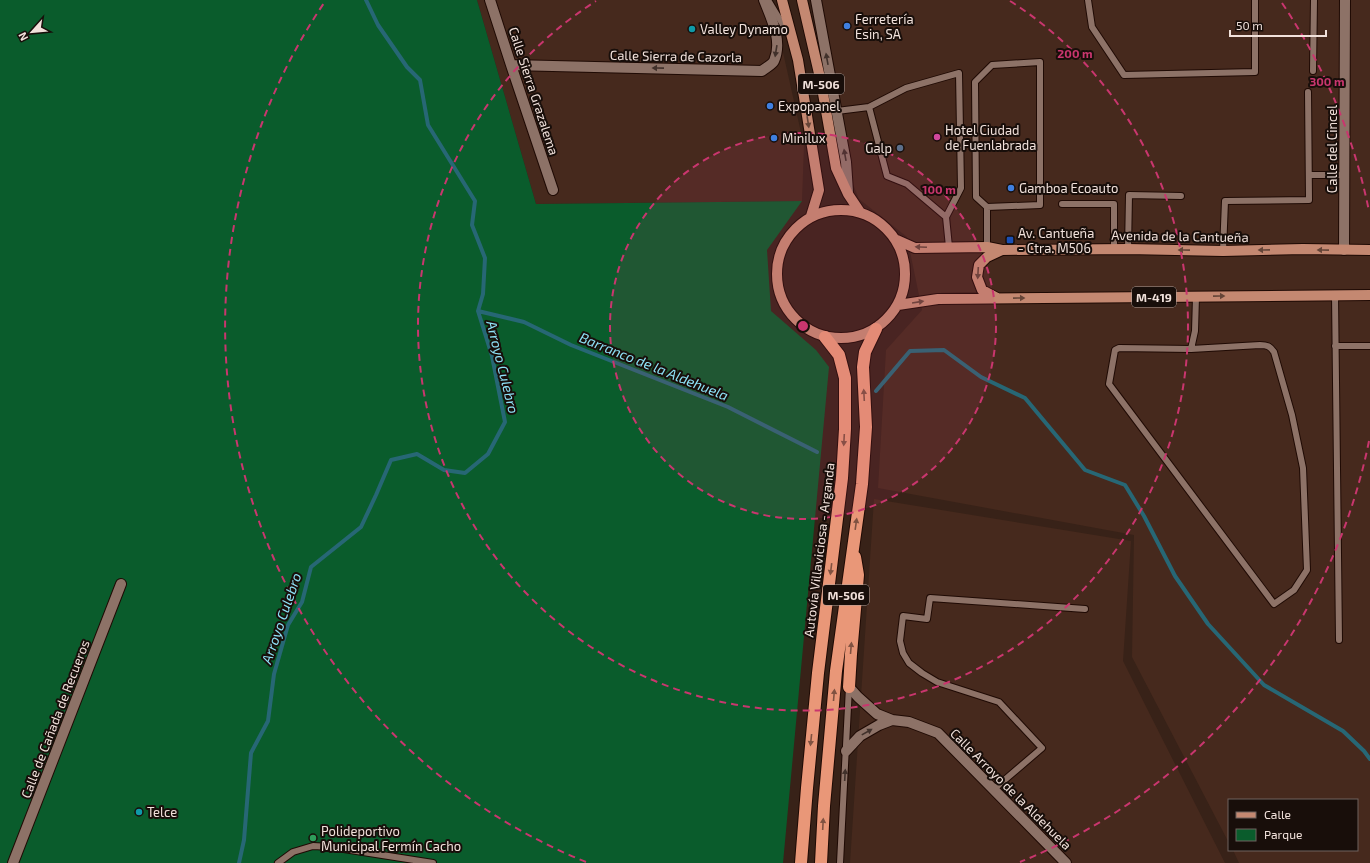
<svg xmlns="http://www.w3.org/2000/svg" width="1370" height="863" viewBox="0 0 1370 863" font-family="'Exo 2',sans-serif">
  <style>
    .built { fill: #46291d }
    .green { fill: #0a5c2c }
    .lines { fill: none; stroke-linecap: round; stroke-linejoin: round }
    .stream { stroke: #276775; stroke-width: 4 }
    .lane-casing { stroke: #1f0a04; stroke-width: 8 }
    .street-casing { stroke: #1f0a04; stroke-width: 12 }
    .primary-casing { stroke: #1f0a04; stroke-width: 12 }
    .highway-casing { stroke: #1f0a04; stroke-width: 14 }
    .lane { stroke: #8d7267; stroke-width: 6 }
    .street { stroke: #8d7267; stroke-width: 10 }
    .primary { stroke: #c48871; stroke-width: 10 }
    .highway { stroke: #e99778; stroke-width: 12 }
    .oneway { fill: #41312b }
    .oneway2 { fill: #654538 }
    .oneway3 { fill: #805241 }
    .ring { fill: none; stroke: #c9366e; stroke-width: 2; stroke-dasharray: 7 5 }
    .shop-dot { fill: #3f7fe0; stroke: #180e0a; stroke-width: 1.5 }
    .culture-dot { fill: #0f9aa8; stroke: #180e0a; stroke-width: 1.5 }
    .hotel-dot { fill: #d1479c; stroke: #180e0a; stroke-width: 1.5 }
    .service-dot { fill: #5c6f8a; stroke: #180e0a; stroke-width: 1.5 }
    .transit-dot { fill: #1a4fb4; stroke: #180e0a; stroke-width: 1.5 }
    .leisure-dot { fill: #2e9e5b; stroke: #180e0a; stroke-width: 1.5 }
    .labels { text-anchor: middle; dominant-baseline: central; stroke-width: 4; stroke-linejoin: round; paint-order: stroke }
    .shield { fill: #180e0a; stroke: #b0a29c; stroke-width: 1 }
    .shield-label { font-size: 12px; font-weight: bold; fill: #f1e1db }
    .poi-label { font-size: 13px; fill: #f1e1db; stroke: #180e0a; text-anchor: start }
    .street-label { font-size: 13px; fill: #f1e1db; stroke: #180e0a }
    .water-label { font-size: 14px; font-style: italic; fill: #8ee2f7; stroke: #180e0a }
    .centre { fill: #c9366e; stroke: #180e0a; stroke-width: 2 }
    .ring-label { font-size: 12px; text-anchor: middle; font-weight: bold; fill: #c9366e; stroke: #180e0a; stroke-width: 4; stroke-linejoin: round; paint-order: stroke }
  </style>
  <rect width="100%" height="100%" fill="#382218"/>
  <path class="built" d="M 477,0 L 761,0 L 778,30 L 804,146 L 802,201 L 536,204 Z
    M 811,0 L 1370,0 L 1370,863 L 1239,863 L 1233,850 L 1357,850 L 1357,800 L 1229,800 L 1229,843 L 1132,657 L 1134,535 L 878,488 L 886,350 L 922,310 L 907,237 L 859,199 L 843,160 Z
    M 874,499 L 1131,541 L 1123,661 L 1225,863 L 850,863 Z"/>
  <path class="green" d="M 0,0 L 477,0 L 536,204 L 802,201 L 767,250 L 771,311 L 816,350 L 829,367 L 783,863 L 0,863 Z"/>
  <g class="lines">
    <path class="stream" d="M 478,311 L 524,322 L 571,345 L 728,407 L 817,452
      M 876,391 L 910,351 L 944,350 L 981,377 L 1025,398 L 1085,470 L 1125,485 L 1144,516 L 1175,576 L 1208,624 L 1264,685 L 1343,731 L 1364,751 L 1370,759
      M 239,863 L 244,840 L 251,753 L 268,721 L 274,674 L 288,625 L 302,602 L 311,567 L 361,527 L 376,495 L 391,460 L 417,454 L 444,470 L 465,473 L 488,454 L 505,422 L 492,356 L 478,311 L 483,294 L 485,258 L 472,225 L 475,201 L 428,125 L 420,80 L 407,67 L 378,25 L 366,0"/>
    <defs>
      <path id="lane" d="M 768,0 L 788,33
        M 1088,0 L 1092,27 L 1124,75 L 1255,72 L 1255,0
        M 1313,71 L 1314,0
        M 869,107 L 906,88 L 959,73 L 961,188 L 946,217
        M 837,111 L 869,107 L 887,176 L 907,184 L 946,217 L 949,247
        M 1309,175 L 1345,175
        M 1062,204 L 1114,204 L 1114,249
        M 987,247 L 987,207 L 976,197 L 975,82 L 992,65 L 1040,62 L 1040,205 L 987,207
        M 1128,249 L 1129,195 L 1181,196
        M 1223,251 L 1225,201 L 1309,200 L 1308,92
        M 1335,295 L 1339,640
        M 1335,346 L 1370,346
        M 1191,349 L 1119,348 L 1115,350 L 1109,384 L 1274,604 L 1294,590 L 1307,570 L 1303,468 L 1292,415 L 1274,352 C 1270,346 1267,345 1260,345 L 1191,349 L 1195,331 L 1196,297
        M 994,789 L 1042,748 L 999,702 L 937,682 L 922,673 L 909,663 L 903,653 L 900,641 L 903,616 L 927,619 L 930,598 L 1085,609
        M 278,863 L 293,852 L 313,846 L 331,847 L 433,863
        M 840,863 L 849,687"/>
      <path id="street" d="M 490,0 L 511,65 L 553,190
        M 816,0 L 846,162 L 848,192
        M 511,65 L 762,71 C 765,68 772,65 774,61 C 783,41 771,18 764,0
        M 1344,250 L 1345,0
        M 849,687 L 858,697 L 877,714 L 892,720 L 909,722 L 938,733 L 1066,863
        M 846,751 L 860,736 L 879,725 L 892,720
        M 13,863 L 121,584"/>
      <path id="primary" d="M 782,0 L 798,60 L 819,190 L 811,216
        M 802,0 L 821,82 L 836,168 L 848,194 L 860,212
        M777 274a64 64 0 1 1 128 0a64 64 0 1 1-128 0Z
        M 897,240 L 915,248 L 987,247 L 1002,250 L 1128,249 L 1223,251 L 1303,249 L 1370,250
        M 997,298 L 982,290 L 977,277 L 979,265 L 987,257 L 1002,250
        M 898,305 L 938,299 L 1370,295"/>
      <path id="highway" d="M 849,687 L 851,654 L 858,575 L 855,557
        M 801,863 L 807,788 L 818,673 L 842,478 L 845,429 L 845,378 L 839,355 L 825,337
        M 821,863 L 824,806 L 836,671 L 862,484 L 866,427 L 863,367 L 865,352 L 876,329"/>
    </defs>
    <use href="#lane" class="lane-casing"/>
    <use href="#street" class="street-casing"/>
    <use href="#primary" class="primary-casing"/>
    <use href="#highway" class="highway-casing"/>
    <use href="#lane" class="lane"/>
    <use href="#street" class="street"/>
    <use href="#primary" class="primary"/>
    <use href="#highway" class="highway"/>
  </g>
  <defs><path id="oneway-solid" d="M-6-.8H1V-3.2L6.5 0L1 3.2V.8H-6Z"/></defs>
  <g class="oneway">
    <use href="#oneway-solid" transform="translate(776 51) rotate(99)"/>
    <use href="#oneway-solid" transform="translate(827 59) rotate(-100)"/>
    <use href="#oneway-solid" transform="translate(658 68) rotate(-179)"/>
    <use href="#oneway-solid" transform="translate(845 155) rotate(-100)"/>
    <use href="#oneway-solid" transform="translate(867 732) rotate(-29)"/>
    <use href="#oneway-solid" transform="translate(845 775) rotate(-87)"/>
  </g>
  <g class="oneway2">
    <use href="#oneway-solid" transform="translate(808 122) rotate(81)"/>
    <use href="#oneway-solid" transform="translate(921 247) rotate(-177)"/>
    <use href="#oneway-solid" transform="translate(1184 250) rotate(-179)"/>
    <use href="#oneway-solid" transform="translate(1264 250) rotate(179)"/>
    <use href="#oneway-solid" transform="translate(1323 250) rotate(-179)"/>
    <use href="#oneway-solid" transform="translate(978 273) rotate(93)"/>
    <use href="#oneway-solid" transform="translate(1219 296) rotate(-1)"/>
    <use href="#oneway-solid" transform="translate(1019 298) rotate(-1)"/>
    <use href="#oneway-solid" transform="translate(918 302) rotate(-9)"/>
  </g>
  <g class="oneway3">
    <use href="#oneway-solid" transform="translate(864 395) rotate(-93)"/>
    <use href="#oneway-solid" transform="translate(844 440) rotate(93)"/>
    <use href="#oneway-solid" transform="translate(856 524) rotate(-82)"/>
    <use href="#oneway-solid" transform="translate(831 569) rotate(97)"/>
    <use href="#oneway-solid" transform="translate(851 648) rotate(-85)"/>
    <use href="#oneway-solid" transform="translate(834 695) rotate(-85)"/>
    <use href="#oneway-solid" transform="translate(811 740) rotate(96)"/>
    <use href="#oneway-solid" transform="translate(823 824) rotate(-87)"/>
  </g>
  <circle cx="803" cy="326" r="193" fill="#c9366e" fill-opacity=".12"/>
  <g class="ring">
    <circle cx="803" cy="326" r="193"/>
    <path d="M1010 1A385 385 0 1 1 596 1"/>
    <path d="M1369 441A578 578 0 0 1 1020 862M586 862A578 578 0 0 1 324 3M1282 3A578 578 0 0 1 1369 211"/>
  </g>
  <g class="shop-dot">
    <circle cx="847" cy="26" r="4"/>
    <circle cx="770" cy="106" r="4"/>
    <circle cx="774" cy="138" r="4"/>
    <circle cx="1011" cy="188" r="4"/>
  </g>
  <g class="culture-dot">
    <circle cx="692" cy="29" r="4"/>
    <circle cx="139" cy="812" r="4"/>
  </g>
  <circle class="hotel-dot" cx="937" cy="137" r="4"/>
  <circle class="service-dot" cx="900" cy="148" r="4"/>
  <rect class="transit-dot" x="1006" y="236" width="8" height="8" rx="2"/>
  <circle class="leisure-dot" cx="313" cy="838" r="4"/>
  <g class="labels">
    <g class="shield">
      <rect x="798" y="74" width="46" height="20" rx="3"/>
      <rect x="1132" y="287" width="44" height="20" rx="3"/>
      <rect x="823" y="585" width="46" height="20" rx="3"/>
    </g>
    <g class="shield-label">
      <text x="821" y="84">M-506</text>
      <text x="1154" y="297">M-419</text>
      <text x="846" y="595">M-506</text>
    </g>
    <g class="poi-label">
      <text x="855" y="19">Ferretería<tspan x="855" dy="15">Esin, SA</tspan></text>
      <text x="700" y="29">Valley Dynamo</text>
      <text x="778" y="106">Expopanel</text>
      <text x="945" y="130">Hotel Ciudad<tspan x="945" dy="15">de Fuenlabrada</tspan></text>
      <text x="782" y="138">Minilux</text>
      <text x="892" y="148" text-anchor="end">Galp</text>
      <text x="1019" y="188">Gamboa Ecoauto</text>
      <text x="1018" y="233">Av. Cantueña<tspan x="1018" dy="15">- Ctra. M506</tspan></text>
      <text x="147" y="812">Telce</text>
      <text x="321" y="831">Polideportivo<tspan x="321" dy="15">Municipal Fermín Cacho</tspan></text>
    </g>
    <g class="street-label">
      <text transform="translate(676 56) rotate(1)">Calle Sierra de Cazorla</text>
      <text transform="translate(534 91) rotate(72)">Calle Sierra Grazalema</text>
      <text transform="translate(1332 149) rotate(-90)">Calle del Cincel</text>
      <text transform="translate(1180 236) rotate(1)">Avenida de la Cantueña</text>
      <text transform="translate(819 550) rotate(-83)">Autovía Villaviciosa - Arganda</text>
      <text transform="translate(55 719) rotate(-69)">Calle de Cañada de Recueros</text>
      <text transform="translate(1011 789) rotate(45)">Calle Arroyo de la Aldehuela</text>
    </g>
    <g class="water-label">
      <text transform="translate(654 366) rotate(22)">Barranco de la Aldehuela</text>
      <text transform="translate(503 367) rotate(76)">Arroyo Culebro</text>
      <text transform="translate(281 618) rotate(-71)">Arroyo Culebro</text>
    </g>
  </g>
  <circle cx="803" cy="326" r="6" class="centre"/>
  <g class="ring-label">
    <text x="1075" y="58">200 m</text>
    <text x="1327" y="86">300 m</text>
    <text x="939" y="194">100 m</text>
  </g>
  <rect x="1228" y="799" width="130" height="52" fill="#180e0a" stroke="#6f625e"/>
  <rect x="1236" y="812" width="20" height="6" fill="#c48871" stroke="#6f625e"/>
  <text x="1264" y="819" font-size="12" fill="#f1e1db">Calle</text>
  <rect x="1236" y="829" width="20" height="12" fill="#0a5c2c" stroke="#6f625e"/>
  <text x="1264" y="839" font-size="12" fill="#f1e1db">Parque</text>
  <g transform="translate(32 32) rotate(243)" stroke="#180e0a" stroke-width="3" paint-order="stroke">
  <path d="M0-3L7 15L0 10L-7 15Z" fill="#f1e1db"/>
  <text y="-6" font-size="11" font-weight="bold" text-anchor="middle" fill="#f1e1db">N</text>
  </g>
  <path d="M1230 30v6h96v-6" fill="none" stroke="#f1e1db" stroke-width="2"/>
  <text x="1236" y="30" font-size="12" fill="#f1e1db" stroke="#180e0a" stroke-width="3" paint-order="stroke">50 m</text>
</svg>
